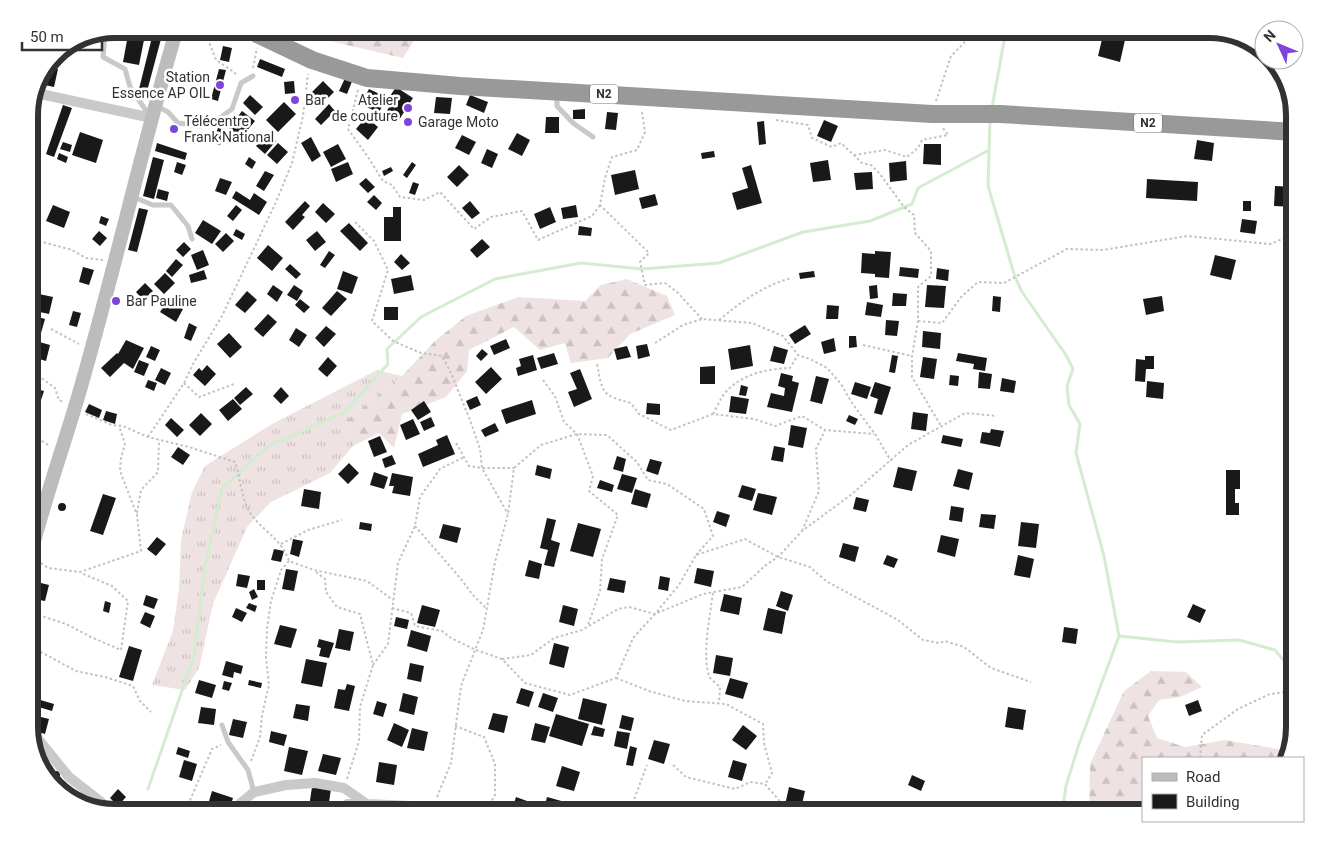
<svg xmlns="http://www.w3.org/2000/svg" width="1324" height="842" viewBox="0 0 1324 842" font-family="Roboto,sans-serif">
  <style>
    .grass { fill: url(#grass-tufts) }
    .forest { fill: url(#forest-firs) }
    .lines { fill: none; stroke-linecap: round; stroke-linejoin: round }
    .stream { stroke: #d4ecd0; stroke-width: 3 }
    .building { fill: #191919 }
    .path { stroke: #c2c2c2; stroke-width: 2; stroke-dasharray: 2.5 2.5; stroke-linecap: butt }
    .lane { stroke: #c9c9c9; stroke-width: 5 }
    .street { stroke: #c9c9c9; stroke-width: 10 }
    .secondary { stroke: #bcbcbc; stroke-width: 14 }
    .highway { stroke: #999; stroke-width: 18 }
    .poi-dot { fill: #8144da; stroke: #fff; stroke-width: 2 }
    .labels { text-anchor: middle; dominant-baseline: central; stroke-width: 5; stroke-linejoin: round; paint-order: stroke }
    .shield { fill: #fff; stroke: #707070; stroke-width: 1 }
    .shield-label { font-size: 12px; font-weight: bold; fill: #323232 }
    .poi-label { font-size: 14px; fill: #323232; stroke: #fff; text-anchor: start }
    .rim { fill: none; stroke: #323232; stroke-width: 6 }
  </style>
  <defs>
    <pattern id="grass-tufts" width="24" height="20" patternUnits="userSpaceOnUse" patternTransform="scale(1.25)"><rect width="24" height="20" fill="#eee2e3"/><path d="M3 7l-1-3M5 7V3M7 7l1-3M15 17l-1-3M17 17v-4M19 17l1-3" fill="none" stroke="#cdc2c3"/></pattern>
    <pattern id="forest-firs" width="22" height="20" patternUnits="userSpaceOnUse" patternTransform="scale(1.25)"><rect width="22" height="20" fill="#eee2e3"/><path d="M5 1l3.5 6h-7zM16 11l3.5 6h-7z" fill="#cdc2c3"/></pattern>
  </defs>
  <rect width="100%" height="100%" fill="#fff"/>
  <path class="grass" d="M 377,370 L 402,376 L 346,421 L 353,446 L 330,473 L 271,502 L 247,527 L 213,604 L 199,668 L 185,690 L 152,685 L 173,631 L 179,588 L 181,540 L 192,492 L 205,466 L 272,424 Z"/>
  <path class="forest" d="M 408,33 L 415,39 L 403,58 L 299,34 Z
    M 627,279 L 667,296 L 675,315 L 630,334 L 608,358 L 571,363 L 565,343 L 540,350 L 514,327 L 469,350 L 467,371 L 446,397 L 402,414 L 394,448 L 379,433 L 353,446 L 346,421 L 402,376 L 435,341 L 466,316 L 518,297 L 585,301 L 601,285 Z
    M 1151,671 L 1186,672 L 1202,687 L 1180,697 L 1159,700 L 1148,716 L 1157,738 L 1185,747 L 1225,740 L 1278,749 L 1287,755 L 1286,758 L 1143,758 L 1143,813 L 1089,813 L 1090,764 L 1124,691 Z"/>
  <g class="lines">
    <path class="stream" d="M 992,108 L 1006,30
      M 990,119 L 988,186 L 1015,277 L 1022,292 L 1066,355 L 1073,369 L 1067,386 L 1069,405 L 1080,424 L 1076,453 L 1104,556 L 1119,636 L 1078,747 L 1066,786 L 1062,813
      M 1119,636 L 1177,642 L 1239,640 L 1275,650 L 1295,674
      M 148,789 L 194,656 L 205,567 L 222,488 L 270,445 L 344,413 L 388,364 L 387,349 L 421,317 L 495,279 L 581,263 L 642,269 L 719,263 L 803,232 L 870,221 L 912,204 L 918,188 L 989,150"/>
  </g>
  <path class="building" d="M 128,35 L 145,35 L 139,65 L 123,62 Z
    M 1103,35 L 1125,40 L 1120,62 L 1098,56 Z
    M 152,37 L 161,39 L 146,95 L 138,93 Z
    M 223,46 L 232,48 L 229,62 L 220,60 Z
    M 260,59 L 285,69 L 282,77 L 257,67 Z
    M 48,67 L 58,69 L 54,87 L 40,84 Z
    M 219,69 L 226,70 L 218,101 L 211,99 Z
    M 346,76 L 353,79 L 347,94 L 339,91 Z
    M 294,81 L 295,93 L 285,94 L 284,82 Z
    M 323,81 L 334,92 L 322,104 L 311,93 Z
    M 396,87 L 413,98 L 399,120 L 386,112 L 393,101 L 388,99 Z
    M 369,89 L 386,97 L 379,113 L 361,104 Z
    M 250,95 L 263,107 L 255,115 L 243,103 Z
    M 470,95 L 488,102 L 484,113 L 466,105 Z
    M 436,97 L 452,98 L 450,114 L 434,113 Z
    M 284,102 L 296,114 L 278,132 L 266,120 Z
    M 329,104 L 335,111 L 321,125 L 315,119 Z
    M 63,105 L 72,108 L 54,157 L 46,154 Z
    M 585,109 L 585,119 L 573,119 L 573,110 Z
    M 242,111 L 255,121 L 241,138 L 229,128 Z
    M 607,112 L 618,113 L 616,130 L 605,129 Z
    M 366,117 L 378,127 L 368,140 L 356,129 Z
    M 546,117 L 559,117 L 559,133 L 545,133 Z
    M 824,120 L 838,126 L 831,142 L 817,136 Z
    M 764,121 L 766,144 L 759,145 L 757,122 Z
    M 218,128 L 225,130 L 220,145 L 212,143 Z
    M 80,132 L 103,140 L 96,163 L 72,155 Z
    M 517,133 L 530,140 L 522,156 L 508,149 Z
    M 462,135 L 476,142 L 469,155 L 455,148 Z
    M 265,136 L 270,140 L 272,137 L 276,141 L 265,154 L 256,146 Z
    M 311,137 L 321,156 L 312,162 L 301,143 Z
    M 1197,140 L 1214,143 L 1212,161 L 1194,159 Z
    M 63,142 L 72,145 L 70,152 L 60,149 Z
    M 157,143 L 187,153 L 185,160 L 155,151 Z
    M 278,143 L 288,152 L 277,164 L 267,155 Z
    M 338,144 L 346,159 L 331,167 L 323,152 Z
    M 924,144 L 941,144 L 941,165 L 923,164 Z
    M 487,149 L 498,154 L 492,168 L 481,163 Z
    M 714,151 L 715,157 L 702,159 L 701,153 Z
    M 59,153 L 68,157 L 66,163 L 57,159 Z
    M 153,157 L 164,160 L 154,199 L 143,196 Z
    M 249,157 L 256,162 L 252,169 L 245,164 Z
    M 828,160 L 831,180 L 813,182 L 810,163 Z
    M 906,161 L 907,180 L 890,182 L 889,163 Z
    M 177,162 L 186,165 L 182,175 L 174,172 Z
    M 348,162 L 353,174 L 336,182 L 331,169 Z
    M 412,162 L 416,165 L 407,178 L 403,175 Z
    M 459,165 L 469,175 L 457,187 L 447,177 Z
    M 751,165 L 762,203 L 737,210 L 732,193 L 748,188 L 742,168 Z
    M 391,167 L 393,171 L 384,176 L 382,171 Z
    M 635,170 L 639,189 L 615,195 L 611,175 Z
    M 265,171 L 274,175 L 264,191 L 256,186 Z
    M 872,172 L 873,189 L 856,190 L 854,173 Z
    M 220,178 L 232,182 L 226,195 L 215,191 Z
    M 366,178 L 375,187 L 368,193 L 359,184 Z
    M 1147,179 L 1198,182 L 1197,201 L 1146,198 Z
    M 413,182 L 419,184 L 415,195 L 409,193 Z
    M 1275,186 L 1295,187 L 1295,207 L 1274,206 Z
    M 158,189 L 169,192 L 167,201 L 156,198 Z
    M 236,191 L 250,200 L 254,193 L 267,202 L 259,215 L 232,198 Z
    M 655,194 L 658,205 L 642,209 L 639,198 Z
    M 374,195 L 382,203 L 376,210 L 367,202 Z
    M 305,201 L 310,206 L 302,215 L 305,217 L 293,230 L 285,222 Z
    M 470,201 L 480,213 L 472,219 L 462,208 Z
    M 1243,201 L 1251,201 L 1251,211 L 1243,211 Z
    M 323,203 L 335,214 L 326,223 L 315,212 Z
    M 53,205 L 70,212 L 64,228 L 46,221 Z
    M 236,205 L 242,210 L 233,221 L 227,216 Z
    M 576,205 L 578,217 L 563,219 L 561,208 Z
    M 393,207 L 401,207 L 401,241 L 384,241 L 384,217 L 393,217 Z
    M 550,207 L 556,222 L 540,229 L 534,214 Z
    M 139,208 L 148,210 L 137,252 L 128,250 Z
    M 101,216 L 109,219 L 106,226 L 99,223 Z
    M 1242,219 L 1257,221 L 1255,234 L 1240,232 Z
    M 203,220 L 221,231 L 212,244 L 195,233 Z
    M 349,223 L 368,243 L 360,251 L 340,231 Z
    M 579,226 L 592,228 L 591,236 L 578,235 Z
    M 236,229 L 245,234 L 242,240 L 233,235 Z
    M 99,231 L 107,238 L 100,246 L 92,239 Z
    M 317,231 L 326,242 L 315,251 L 306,240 Z
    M 226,233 L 234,241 L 223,252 L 215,244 Z
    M 482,239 L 490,247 L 477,258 L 470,250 Z
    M 184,242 L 191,249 L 183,257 L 176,250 Z
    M 268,245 L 283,258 L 272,271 L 257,258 Z
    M 203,250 L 209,265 L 197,270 L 191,255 Z
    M 329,251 L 335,255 L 325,268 L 320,265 Z
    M 875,251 L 891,252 L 889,278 L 875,277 L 875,274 L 861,273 L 862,253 L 875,254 Z
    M 401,254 L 410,263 L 402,270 L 394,262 Z
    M 1215,255 L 1236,260 L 1231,280 L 1210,275 Z
    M 176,259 L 183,265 L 172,277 L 166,271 Z
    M 290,264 L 301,274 L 296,279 L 285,269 Z
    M 83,267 L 94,270 L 89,285 L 79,282 Z
    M 900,267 L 919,269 L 918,278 L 899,276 Z
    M 937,268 L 949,270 L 948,281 L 936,279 Z
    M 204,270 L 207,279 L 191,283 L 189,275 Z
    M 343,271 L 358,277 L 352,294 L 337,289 Z
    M 814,271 L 815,277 L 800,279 L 799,273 Z
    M 165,273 L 175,283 L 164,294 L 154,284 Z
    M 411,275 L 414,290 L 394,294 L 391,279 Z
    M 145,283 L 153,291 L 143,300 L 136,292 Z
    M 273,285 L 283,292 L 277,302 L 267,294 Z
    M 294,285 L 303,291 L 297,301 L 287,295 Z
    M 877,285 L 878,298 L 870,299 L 869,286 Z
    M 927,285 L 946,286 L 944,308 L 925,307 Z
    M 247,291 L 257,300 L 245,313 L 235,305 Z
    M 337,291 L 347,299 L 331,316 L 322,308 Z
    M 893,293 L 907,294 L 906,306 L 892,306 Z
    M 39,294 L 53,297 L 49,314 L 35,311 Z
    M 993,296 L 1001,297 L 1000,312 L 992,311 Z
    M 1162,296 L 1164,311 L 1146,315 L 1143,299 Z
    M 300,299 L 310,307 L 304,313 L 295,305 Z
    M 168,300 L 183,309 L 176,322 L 160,312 Z
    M 867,302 L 883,305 L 881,317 L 865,315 Z
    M 827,305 L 839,306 L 838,319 L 826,319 Z
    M 384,307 L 398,307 L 398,320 L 384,320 Z
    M 73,311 L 81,313 L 77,327 L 69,325 Z
    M 268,314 L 277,322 L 263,337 L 254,329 Z
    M 35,316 L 45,319 L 41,333 L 31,330 Z
    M 886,320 L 899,321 L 897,336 L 885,335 Z
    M 189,323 L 197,327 L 191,341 L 184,338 Z
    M 805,325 L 811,334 L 795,344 L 789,335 Z
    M 326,326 L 336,334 L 324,347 L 315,338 Z
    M 296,328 L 307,335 L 299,347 L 289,340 Z
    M 923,331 L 941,333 L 940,349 L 922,347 Z
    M 229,333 L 242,347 L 230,358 L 217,344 Z
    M 849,336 L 856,336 L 857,347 L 849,348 Z
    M 834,338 L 836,351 L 824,354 L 821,342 Z
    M 506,339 L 510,348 L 494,355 L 490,346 Z
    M 126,340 L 144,348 L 133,369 L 124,363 L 110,377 L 101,368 L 117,353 L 118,354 Z
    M 36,341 L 50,345 L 46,361 L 32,357 Z
    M 647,344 L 650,356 L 638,359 L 636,346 Z
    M 750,345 L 753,366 L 731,370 L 728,349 Z
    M 151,346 L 160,350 L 155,361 L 146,357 Z
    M 627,346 L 631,357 L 617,360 L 614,349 Z
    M 774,346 L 788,350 L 784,364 L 770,361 Z
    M 482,349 L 488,354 L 481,361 L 476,356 Z
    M 554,353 L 558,364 L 541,369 L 537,358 Z
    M 958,353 L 987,358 L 985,371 L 973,369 L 974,364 L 956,361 Z
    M 533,355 L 537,370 L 518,376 L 516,368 L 521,366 L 519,359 Z
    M 892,355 L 898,356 L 895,373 L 889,372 Z
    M 1145,356 L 1154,356 L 1154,369 L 1146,369 L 1145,382 L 1135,381 L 1136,359 L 1145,360 Z
    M 328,357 L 337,366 L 327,377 L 318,369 Z
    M 923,357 L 937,359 L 934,379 L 920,377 Z
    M 139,360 L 149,364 L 144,376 L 134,372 Z
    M 207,365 L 216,374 L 205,386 L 193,375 L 199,368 L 202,371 Z
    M 715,366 L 715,384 L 700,384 L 700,367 Z
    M 491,367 L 502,379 L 486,394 L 475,382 Z
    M 161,368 L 171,373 L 165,385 L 155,380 Z
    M 580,369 L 592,399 L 574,407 L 568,392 L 577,389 L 570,373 Z
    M 979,372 L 992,374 L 990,389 L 978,388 Z
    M 781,373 L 793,376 L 792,381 L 799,383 L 792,412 L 767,407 L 771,393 L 784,396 L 785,388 L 778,386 Z
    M 950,375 L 959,376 L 958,386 L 949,385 Z
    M 816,376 L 829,379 L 822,404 L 810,401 Z
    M 1002,378 L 1016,381 L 1014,393 L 1000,391 Z
    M 148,380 L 157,383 L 154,391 L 145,387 Z
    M 1147,381 L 1164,383 L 1163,399 L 1146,397 Z
    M 29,382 L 41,386 L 40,390 L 44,391 L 38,409 L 33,407 L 29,418 Z
    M 855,382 L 871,387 L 867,399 L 851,394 Z
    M 875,382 L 891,387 L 882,415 L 874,413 L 878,399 L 870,396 Z
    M 741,385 L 748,387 L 746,396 L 739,395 Z
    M 246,387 L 253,394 L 240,405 L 234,398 Z
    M 281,387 L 289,396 L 281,404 L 273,396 Z
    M 477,396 L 481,405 L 470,410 L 466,401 Z
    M 731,396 L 749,399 L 746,414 L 729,412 Z
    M 233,399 L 242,409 L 228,421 L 219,410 Z
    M 532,400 L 536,414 L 506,424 L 501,410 Z
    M 424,401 L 431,412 L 418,420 L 411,410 Z
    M 647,403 L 660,404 L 660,415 L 646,414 Z
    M 89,404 L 102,410 L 99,418 L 85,412 Z
    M 106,411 L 117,414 L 115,424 L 103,420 Z
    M 913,412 L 928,414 L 926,431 L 911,429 Z
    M 201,413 L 212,424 L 200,436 L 189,425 Z
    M 849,415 L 858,419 L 855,425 L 846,421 Z
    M 431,417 L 435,426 L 424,431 L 420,422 Z
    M 171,418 L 184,430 L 177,437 L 165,425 Z
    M 413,419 L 420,434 L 406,440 L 400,425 Z
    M 495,423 L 499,431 L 485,437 L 481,430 Z
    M 791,425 L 807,428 L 803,448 L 788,445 Z
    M 991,429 L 1004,431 L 1000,447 L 980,443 L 982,432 L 990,433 Z
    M 447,435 L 455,454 L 423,467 L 418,454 L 438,445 L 436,440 Z
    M 943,435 L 963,439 L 961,447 L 941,443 Z
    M 380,436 L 387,452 L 374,457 L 368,441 Z
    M 774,446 L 785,448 L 783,462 L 771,460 Z
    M 178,447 L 190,455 L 183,465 L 171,457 Z
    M 392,455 L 396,464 L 385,468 L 382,459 Z
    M 617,456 L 626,459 L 623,472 L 613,469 Z
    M 650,459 L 662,462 L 658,475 L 646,471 Z
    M 349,463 L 359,473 L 348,484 L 338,474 Z
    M 537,465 L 552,469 L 550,479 L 535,475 Z
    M 898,467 L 917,471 L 912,491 L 893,487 Z
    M 958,469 L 973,473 L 969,490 L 953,486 Z
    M 1226,470 L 1240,470 L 1240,489 L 1235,489 L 1235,503 L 1239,503 L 1239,515 L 1226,515 Z
    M 374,472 L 388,477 L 384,489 L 370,485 Z
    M 392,473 L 413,477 L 410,496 L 392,493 L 394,486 L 389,486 Z
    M 622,474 L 637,478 L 632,493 L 617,489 Z
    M 600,480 L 614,485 L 612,492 L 597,488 Z
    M 742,485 L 756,489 L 752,501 L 738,497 Z
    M 304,489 L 321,492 L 319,509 L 301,506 Z
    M 635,489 L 651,494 L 647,508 L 631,504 Z
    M 758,493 L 777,497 L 772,515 L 753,510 Z
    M 103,494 L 116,498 L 103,535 L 90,531 Z
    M 856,497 L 869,500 L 866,512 L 853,509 Z
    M58 507a4 4 0 1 1 8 0a4 4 0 1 1-8 0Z
    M 951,506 L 964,508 L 962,522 L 949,520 Z
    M 717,511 L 730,515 L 726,527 L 713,522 Z
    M 981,514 L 996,515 L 994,529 L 979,527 Z
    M 547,518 L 556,520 L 551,540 L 560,543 L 554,567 L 544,565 L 548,550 L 540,548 Z
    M 360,522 L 372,524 L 371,531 L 359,529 Z
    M 1021,522 L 1039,524 L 1036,548 L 1018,546 Z
    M 578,523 L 601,529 L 593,557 L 570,551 Z
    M 443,524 L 461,528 L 457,543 L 439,538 Z
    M 941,535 L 959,539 L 955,557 L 937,552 Z
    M 157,537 L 166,544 L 156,556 L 147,549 Z
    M 293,539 L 303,541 L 299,557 L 290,554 Z
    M 843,543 L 859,547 L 855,562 L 839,557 Z
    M 274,549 L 284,551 L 281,562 L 271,560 Z
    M 887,555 L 898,559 L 894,568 L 883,564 Z
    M 1018,555 L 1034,559 L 1030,578 L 1014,575 Z
    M 529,560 L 542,564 L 539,579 L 525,576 Z
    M 697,568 L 714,571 L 711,587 L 694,583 Z
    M 286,569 L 298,571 L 294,591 L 282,589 Z
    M 238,574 L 250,576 L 247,588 L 236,586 Z
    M 660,576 L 670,578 L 668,591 L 658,589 Z
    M 610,578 L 626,581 L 624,593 L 607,590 Z
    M 257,580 L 265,580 L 265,590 L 257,590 Z
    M 37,582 L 49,585 L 45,601 L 34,599 Z
    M 254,589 L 258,597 L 252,600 L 249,592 Z
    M 781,591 L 793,595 L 788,611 L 776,606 Z
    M 724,594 L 742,598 L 739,615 L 720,611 Z
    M 146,595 L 158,599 L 154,609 L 143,605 Z
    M 105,601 L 111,603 L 109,613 L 103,611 Z
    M 249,603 L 257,606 L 255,612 L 246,608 Z
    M 1193,604 L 1206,610 L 1200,623 L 1187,617 Z
    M 422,605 L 440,610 L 435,627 L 417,623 Z
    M 563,605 L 578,609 L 574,626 L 559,622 Z
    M 236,608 L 247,613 L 242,622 L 232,617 Z
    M 768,608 L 786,612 L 782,634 L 763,630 Z
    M 145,612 L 155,616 L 150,628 L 140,623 Z
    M 396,617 L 409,620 L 407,629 L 394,626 Z
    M 280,625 L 297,629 L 291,648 L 274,644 Z
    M 1064,627 L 1078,629 L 1076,644 L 1062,642 Z
    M 339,629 L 354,632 L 350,651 L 335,648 Z
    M 411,630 L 431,636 L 427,652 L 407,646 Z
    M 319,639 L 334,643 L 329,658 L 319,656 L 321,648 L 317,647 Z
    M 554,643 L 569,647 L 564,668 L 549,664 Z
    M 129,646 L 142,650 L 133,681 L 119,677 Z
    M 716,655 L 733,658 L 730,676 L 713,673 Z
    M 306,659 L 327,663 L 322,687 L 301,683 Z
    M 226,661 L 243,666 L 241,674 L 234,672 L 233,678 L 222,675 Z
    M 410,663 L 424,666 L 421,682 L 407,679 Z
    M 730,678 L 748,683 L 743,699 L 725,694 Z
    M 199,680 L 216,685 L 212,698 L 195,693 Z
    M 249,680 L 262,683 L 261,688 L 248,685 Z
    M 224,681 L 232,683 L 229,691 L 222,689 Z
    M 347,684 L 355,686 L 349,711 L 334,708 L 338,689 L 345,690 Z
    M 521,688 L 534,692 L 529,707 L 516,703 Z
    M 403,693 L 418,697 L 414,715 L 399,711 Z
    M 543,693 L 558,698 L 553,712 L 538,707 Z
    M 583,698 L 607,704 L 602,725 L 578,719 Z
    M 37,699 L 54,704 L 52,711 L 35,706 Z
    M 1198,700 L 1202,711 L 1189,716 L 1185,705 Z
    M 377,701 L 387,704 L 383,717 L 373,714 Z
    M 296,704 L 310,706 L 308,721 L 293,718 Z
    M 201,707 L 216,709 L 214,725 L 198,723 Z
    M 1008,707 L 1026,710 L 1023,730 L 1005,727 Z
    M 493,713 L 508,716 L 504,733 L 488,729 Z
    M 556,714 L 589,724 L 582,746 L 549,736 Z
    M 33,715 L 49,719 L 45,734 L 29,729 Z
    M 622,715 L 634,718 L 631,731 L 619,728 Z
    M 233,719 L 247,722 L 243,738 L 229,735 Z
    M 394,723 L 409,730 L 402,747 L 387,740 Z
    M 535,723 L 550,727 L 545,743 L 531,740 Z
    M 743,725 L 757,736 L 746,750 L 732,740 Z
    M 594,726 L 605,729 L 603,737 L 591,735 Z
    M 412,728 L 428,732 L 424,751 L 407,748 Z
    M 271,731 L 287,735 L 284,746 L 269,742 Z
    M 617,731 L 630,733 L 627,749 L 614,746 Z
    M 654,740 L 670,744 L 664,764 L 648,759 Z
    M 630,746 L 637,748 L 633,766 L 626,765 Z
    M 178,747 L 190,751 L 188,758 L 176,754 Z
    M 289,747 L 308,751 L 302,775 L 284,771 Z
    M 323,754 L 341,758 L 336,775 L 318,771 Z
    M 184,760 L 197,764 L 192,781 L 179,777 Z
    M 733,760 L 747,764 L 742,781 L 728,777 Z
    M 379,762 L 397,765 L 394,785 L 376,782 Z
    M 562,766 L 580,772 L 574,791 L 556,786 Z
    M52 775a4 4 0 1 1 8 0a4 4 0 1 1-8 0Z
    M 912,775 L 925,781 L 921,791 L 908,785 Z
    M 312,787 L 331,789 L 328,809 L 309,807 Z
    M 789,787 L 805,791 L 801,809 L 785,805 Z
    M 118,789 L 126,797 L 118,806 L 110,798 Z
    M 212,791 L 233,798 L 228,813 L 223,813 L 207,808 Z
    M 516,797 L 527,801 L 523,813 L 511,813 Z
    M 547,797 L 565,802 L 561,813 L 543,813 Z
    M 248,802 L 264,806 L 262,811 L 268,813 L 245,813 Z"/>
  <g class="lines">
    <path class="path" d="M 212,34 L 209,42 L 216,60 L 234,72 L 237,76
      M 253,68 L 257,48
      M 358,90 L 348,129 L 368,157 L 383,181 L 392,185 L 400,197 L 424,200 L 440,192 L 474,229 L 491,217 L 522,211 L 538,240 L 592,216 L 600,205
      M 936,101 L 951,56 L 964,43 L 967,30
      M 642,112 L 645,132 L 637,150 L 612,157 L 605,178 L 600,205 L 649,253 L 640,262 L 645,285 L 665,283 L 677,292 L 702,319
      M 776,120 L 808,125 L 812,138 L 832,147 L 841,143 L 862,163 L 871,165 L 880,174 L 904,207 L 914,215 L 915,233 L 931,251 L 931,276 L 918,287 L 918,321 L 912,356 L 912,377 L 941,426
      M 854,155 L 885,150 L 907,157 L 918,148 L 922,140 L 948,135 L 943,128
      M 355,222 L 374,241 L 388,270 L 372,321 L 393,341 L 421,353 L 442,356 L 451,373 L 470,420 L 480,449 L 482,468 L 508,514
      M 29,242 L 39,241 L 72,250 L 86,258 L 103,260
      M 719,320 C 742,301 763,286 791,278
      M 918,321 L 942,323 L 962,296 L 978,282 L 1004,283 L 1067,249 L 1103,250 L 1187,236 L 1270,244 L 1287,237 L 1295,238
      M 51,329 L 79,344
      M 655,343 L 683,325 L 702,319 L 752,323 L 783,336 L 798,355 L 810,359 L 827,368 L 841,384 L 852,403 L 875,434 L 891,461
      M 863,345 L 912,356
      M 597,364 C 603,394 601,395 631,403 L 639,414 L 671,430 L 713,414 L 754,419 L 775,426 L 802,416 L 825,430
      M 29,371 L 35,373 L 55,388 L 59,400 L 63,402
      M 543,380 L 555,396 L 564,422 L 577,434 L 593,476 L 589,491 L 618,515 L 602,559 L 600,591 L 588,625
      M 184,383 L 199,397 L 234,384
      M 86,414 L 112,425 L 123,426 L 148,437 L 189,447 L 235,462 C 241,478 241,502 253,517 C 267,534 281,539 289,561 L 314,570 L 367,581 L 393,600
      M 713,414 C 716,409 719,402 722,397 C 737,375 765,369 790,368 L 798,355
      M 29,433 L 50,446
      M 148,437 L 184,383 L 193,364 L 222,316 L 276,202 L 292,163 L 303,116 L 308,74
      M 456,443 L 469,466 L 482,468 L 514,468
      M 137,513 L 141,490 L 158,472 L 159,440
      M 415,526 L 461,579 L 472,594 L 487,609
      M 802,531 L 819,491 L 816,449 L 825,430 L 874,434
      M 281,544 L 308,530 L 342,520
      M 41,563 L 48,568 L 80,572 L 141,551 L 137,515 L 120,471 L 121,458 L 125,444 L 119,426
      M 316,572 L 325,579 L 326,592 L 337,607 L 360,614 L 373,665 L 360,707 L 359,741 L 347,779
      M 713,593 C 710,615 702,655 709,676 C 711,680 717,684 720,687 L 719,703
      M 392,608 L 411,613 L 415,626 L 442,631 L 451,638 L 476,650 L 502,659 L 525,683 L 570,695 L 616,678 L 633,638 L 655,614 L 703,594 L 742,587 L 767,564 L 778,557 L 802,531 L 852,494 L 908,445 L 965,413 L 997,416
      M 29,612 L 66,624 L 91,637 L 121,650 L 128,601 L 112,586 L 81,573
      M 29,658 L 32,660 L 41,652 L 76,671 L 105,677 L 133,686 L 140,701 L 151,712
      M 502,659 L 531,655 L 554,638 L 582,630 L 618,609 L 629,607 L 655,614 L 679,585 L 696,555 L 745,539 L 778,557 L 810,567 L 826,581 L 898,620 L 923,640 L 939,643 L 945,641 L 964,647 L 991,668 L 1031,682
      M 373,665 L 388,644 L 398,563 L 415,526 L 420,497 L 440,469 L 464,457
      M 616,678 L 649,691 L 685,701 L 726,704 L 763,724 L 764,743 L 772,773 L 765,784
      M 455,726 L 484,737 L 495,764 L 495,795 L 485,813
      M 1200,758 L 1202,735 L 1238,709 L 1270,694 L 1295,691
      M 251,761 L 260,737 L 262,715 L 269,685 L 266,658 L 267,629 L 271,601 L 281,570 L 289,561
      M 673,765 L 686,777 L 735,789 L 750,782 L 765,784 L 790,813
      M 437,797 L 451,763 L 461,686 L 483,630 L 495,562 L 508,514 L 514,468 L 541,445 L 577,434 L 607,435 L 637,462 L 648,480 L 667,484 L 704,509 L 713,536 L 696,555
      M 444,807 L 469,809 L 483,813
      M 159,813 L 188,805 L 212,749 L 221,745
      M 629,813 L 647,765"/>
    <path class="lane" d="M 105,35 L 103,57 L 125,69 L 130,87 L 149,115
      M 557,94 L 557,106 L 573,123 L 593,137
      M 157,106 L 168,112 L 178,123 L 200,126 L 213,123 L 232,109 L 241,83 L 253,76
      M 133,197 L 153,205 L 171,205 L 188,226 L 192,239
      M 222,725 L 228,742 L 248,770 L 254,792"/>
    <path class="street" d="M 36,93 L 152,118
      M 29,730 L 38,739 L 69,777 L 115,813
      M 235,813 L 237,806 L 254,792 L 286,785 L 315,783 L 344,788 L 367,804 L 433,807
      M 339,813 L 347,804 L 367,804"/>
    <path class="secondary" d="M 29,560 C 43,505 62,451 78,397 C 113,277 140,155 175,35"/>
    <path class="highway" d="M 257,34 L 312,60 L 367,78 L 460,86 L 932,114 L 1000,114 L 1295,132"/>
  </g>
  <g class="poi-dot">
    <circle cx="220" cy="85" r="5"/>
    <circle cx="295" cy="100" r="5"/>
    <circle cx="408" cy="108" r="5"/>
    <circle cx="408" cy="122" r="5"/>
    <circle cx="174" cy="129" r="5"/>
    <circle cx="116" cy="301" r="5"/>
  </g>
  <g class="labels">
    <g class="shield">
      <rect x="590" y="84.5" width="28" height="19" rx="4"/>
      <rect x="1134" y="113.5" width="28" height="19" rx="4"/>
    </g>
    <g class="shield-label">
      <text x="604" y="94">N2</text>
      <text x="1148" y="123">N2</text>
    </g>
    <g class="poi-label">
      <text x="210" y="77" text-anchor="end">Station<tspan x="210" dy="16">Essence AP OIL</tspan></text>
      <text x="305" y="100">Bar</text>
      <text x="398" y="100" text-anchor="end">Atelier<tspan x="398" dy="16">de couture</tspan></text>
      <text x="184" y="121">Télécentre<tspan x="184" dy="16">Frank National</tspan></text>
      <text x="418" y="122">Garage Moto</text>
      <text x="126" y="301">Bar Pauline</text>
    </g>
  </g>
  <path d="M0 0H1324V842H0ZM115 38H1209A77 77 0 0 1 1286 115V727A77 77 0 0 1 1209 804H115A77 77 0 0 1 38 727V115A77 77 0 0 1 115 38Z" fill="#fff" fill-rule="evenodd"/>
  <path class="rim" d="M115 38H1209A77 77 0 0 1 1286 115V727A77 77 0 0 1 1209 804H115A77 77 0 0 1 38 727V115A77 77 0 0 1 115 38Z"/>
  <rect x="1142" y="757" width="162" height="65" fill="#ffffff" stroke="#adadad"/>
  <rect x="1152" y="773" width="25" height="8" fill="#bcbcbc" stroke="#adadad"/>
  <text x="1186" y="782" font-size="15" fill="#323232">Road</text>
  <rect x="1152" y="794" width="25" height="15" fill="#191919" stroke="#adadad"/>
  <text x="1186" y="807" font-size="15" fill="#323232">Building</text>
  <g transform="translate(1279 45) rotate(314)"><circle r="24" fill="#ffffff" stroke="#adadad"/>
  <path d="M0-4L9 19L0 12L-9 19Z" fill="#8144da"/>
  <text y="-8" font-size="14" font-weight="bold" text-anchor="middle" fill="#323232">N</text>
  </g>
  <path d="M22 42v8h80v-8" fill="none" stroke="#323232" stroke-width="2.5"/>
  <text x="30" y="42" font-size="15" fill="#323232" stroke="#ffffff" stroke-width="4" paint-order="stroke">50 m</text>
</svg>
